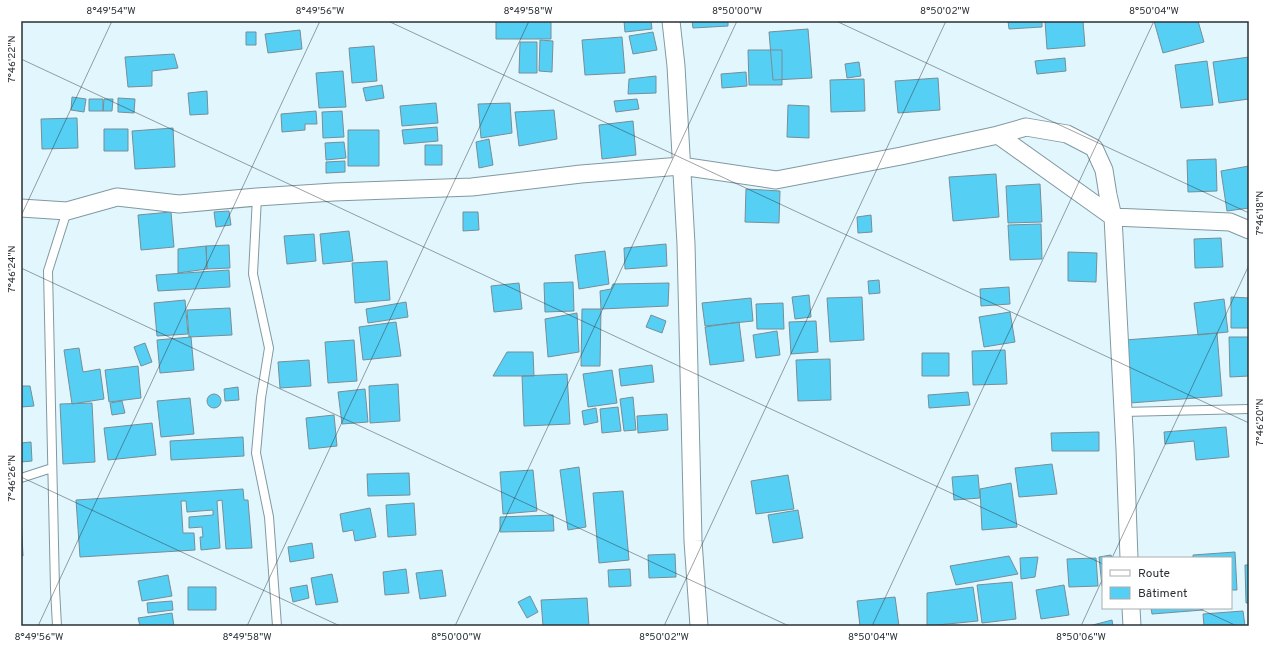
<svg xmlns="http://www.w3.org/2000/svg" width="1270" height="647" viewBox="0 0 1270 647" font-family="Overpass,sans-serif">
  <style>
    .building { fill: #56cff5; stroke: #778e96 }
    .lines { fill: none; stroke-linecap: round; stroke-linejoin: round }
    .lane-casing { stroke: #8199a1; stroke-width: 10 }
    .street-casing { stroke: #8199a1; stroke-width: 19 }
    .lane { stroke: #fff; stroke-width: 8 }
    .street { stroke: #fff; stroke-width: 17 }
    .ticks { fill: none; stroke: #283135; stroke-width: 1; stroke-opacity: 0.45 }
    .neatline { fill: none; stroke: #283135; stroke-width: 1.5 }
    .ticks-label { font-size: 10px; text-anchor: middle; fill: #283135 }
  </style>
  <rect width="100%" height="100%" fill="#e2f6fe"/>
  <path class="building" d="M 496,21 L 551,21 L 551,39 L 496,39 Z
    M 624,21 L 651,21 L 652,29 L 625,32 Z
    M 692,21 L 728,21 L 728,26 L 693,28 Z
    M 1008,21 L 1042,21 L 1042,27 L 1009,29 Z
    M 1045,21 L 1083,21 L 1085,46 L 1047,49 Z
    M 1154,21 L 1198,21 L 1204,42 L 1163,53 Z
    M 808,29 L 812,78 L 773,80 L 769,32 Z
    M 300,30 L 302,49 L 268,53 L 265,34 Z
    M 246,32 L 256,32 L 256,45 L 246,45 Z
    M 653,32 L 657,50 L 633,54 L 629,36 Z
    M 622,37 L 625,73 L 585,75 L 582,40 Z
    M 540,40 L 553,41 L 552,72 L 539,71 Z
    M 520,42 L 537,42 L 537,73 L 519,73 Z
    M 374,46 L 377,81 L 352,83 L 349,48 Z
    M 748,50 L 782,50 L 782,85 L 749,85 Z
    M 174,54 L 178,68 L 152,71 L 152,86 L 128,87 L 125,57 Z
    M 1249,57 L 1249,99 L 1219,103 L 1213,62 Z
    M 1065,58 L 1066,71 L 1037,74 L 1035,61 Z
    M 1207,61 L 1213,105 L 1181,108 L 1175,65 Z
    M 859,62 L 861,76 L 847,78 L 845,64 Z
    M 343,71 L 346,107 L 319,108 L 316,73 Z
    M 746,72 L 747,86 L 722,88 L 721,74 Z
    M 656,76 L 656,93 L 628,94 L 629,79 Z
    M 938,78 L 940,110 L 898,113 L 895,81 Z
    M 864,79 L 865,111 L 831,112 L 830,80 Z
    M 382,85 L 384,98 L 366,101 L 363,88 Z
    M 207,91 L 208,114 L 190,115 L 188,93 Z
    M 72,97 L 86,99 L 84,112 L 71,110 Z
    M 118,98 L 135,99 L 134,113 L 118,112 Z
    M 89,99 L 103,99 L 103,111 L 89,111 Z
    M 104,99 L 113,99 L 112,111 L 103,111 Z
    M 637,99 L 639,109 L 616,112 L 614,101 Z
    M 436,103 L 438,123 L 402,126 L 400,106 Z
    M 510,103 L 512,133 L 481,138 L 478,104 Z
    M 788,105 L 809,106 L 809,138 L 787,137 Z
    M 554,110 L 557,139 L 519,146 L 515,112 Z
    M 316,111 L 317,124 L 305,124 L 305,130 L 282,132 L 281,114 Z
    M 342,111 L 344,137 L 323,138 L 322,112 Z
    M 77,118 L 78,148 L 42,149 L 41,119 Z
    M 633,121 L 636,155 L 602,159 L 599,125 Z
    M 437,127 L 438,141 L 404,144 L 402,130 Z
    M 173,128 L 175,167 L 135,169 L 132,131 Z
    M 104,129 L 128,129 L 128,151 L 104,151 Z
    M 348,130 L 379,130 L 379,166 L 348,166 Z
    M 489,139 L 493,165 L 479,168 L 476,142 Z
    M 344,142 L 346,158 L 326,160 L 325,143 Z
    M 425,145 L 442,145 L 442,165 L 425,165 Z
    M 1216,159 L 1217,191 L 1188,192 L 1187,160 Z
    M 345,161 L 345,172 L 326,173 L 326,162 Z
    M 1249,166 L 1249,208 L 1227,211 L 1221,171 Z
    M 996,174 L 999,217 L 953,221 L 949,177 Z
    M 1040,184 L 1042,222 L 1008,223 L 1006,186 Z
    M 746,189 L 780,191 L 779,223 L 745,222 Z
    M 229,211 L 231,225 L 216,227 L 214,212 Z
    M 171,212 L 174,247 L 141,250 L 138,215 Z
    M 463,212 L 478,212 L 479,230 L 463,231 Z
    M 871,215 L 872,232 L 858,233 L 857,217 Z
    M 1041,224 L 1042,259 L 1010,260 L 1008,225 Z
    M 349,231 L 353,261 L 323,264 L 320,234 Z
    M 314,234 L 316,261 L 287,264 L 284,236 Z
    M 1221,238 L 1223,267 L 1195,268 L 1194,239 Z
    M 666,244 L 667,266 L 625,269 L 624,248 Z
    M 229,245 L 230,268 L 207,269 L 206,246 Z
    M 206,246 L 207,269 L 178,273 L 178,249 Z
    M 605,251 L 609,284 L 579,289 L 575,255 Z
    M 1068,252 L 1097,253 L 1096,282 L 1068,281 Z
    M 387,261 L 390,300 L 355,303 L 352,263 Z
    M 229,270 L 230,287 L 158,291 L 156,275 Z
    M 879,280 L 880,293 L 869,294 L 868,281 Z
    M 573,282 L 574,311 L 545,312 L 544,283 Z
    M 519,283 L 522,309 L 494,312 L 491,286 Z
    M 669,283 L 668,306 L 601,309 L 600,291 L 611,289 L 613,284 Z
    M 1009,287 L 1010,304 L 981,306 L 980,289 Z
    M 809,295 L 811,317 L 795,319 L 792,297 Z
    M 862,297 L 864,340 L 830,342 L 827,298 Z
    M 1231,297 L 1249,298 L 1249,328 L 1231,328 Z
    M 751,298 L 753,321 L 705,326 L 702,303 Z
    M 1224,299 L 1228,332 L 1198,335 L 1194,303 Z
    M 185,300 L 188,334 L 157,336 L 154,303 Z
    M 406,302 L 408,317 L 368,323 L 366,309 Z
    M 783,303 L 784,329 L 757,329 L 756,304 Z
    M 230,308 L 232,335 L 189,337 L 187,310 Z
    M 582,309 L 601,309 L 600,366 L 581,366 Z
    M 1010,312 L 1015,342 L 984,347 L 979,317 Z
    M 577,313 L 579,352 L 548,357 L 545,319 Z
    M 651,315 L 666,321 L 662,333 L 646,327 Z
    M 816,321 L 818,352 L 791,354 L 789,322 Z
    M 396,322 L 401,356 L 363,360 L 359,327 Z
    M 739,322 L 744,361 L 710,365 L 705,327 Z
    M 777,331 L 780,355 L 756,358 L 753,335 Z
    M 1217,333 L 1222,396 L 1130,403 L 1125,340 Z
    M 191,337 L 194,370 L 160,373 L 157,340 Z
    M 1229,337 L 1249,337 L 1249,376 L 1230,377 Z
    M 354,340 L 357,381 L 328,383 L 325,342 Z
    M 145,343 L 152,362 L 141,366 L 134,347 Z
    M 79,348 L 83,372 L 100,369 L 104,399 L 72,404 L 64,350 Z
    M 1005,350 L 1007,384 L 973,385 L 972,351 Z
    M 507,352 L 533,352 L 534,376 L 493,376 Z
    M 922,353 L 949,353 L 949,376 L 922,376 Z
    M 830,359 L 831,400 L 798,401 L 796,360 Z
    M 309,360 L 311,386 L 280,388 L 278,362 Z
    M 652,365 L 654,382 L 621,386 L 619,369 Z
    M 138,366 L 141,398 L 109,402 L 105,370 Z
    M 612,370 L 617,403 L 588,407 L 583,374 Z
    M 567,374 L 570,424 L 524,426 L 522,376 Z
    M 398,384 L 400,421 L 370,423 L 369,386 Z
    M 21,386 L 30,386 L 34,406 L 21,407 Z
    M 238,387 L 239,400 L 225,401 L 224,389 Z
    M 365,389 L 368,422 L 342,424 L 338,392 Z
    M 968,392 L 970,405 L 929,408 L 928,395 Z
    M207 401a7 7 0 1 1 14 0a7 7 0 1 1-14 0Z
    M 633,397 L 636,430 L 624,431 L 620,399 Z
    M 190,398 L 194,434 L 161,437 L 157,401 Z
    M 122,401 L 125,413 L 112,415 L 110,403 Z
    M 92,403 L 95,462 L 63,464 L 60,404 Z
    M 618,407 L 621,431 L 602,433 L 600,409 Z
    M 596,408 L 598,422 L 584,425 L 582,411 Z
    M 667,414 L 668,430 L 638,433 L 637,416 Z
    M 334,415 L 337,446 L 309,449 L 306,418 Z
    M 152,423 L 156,455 L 108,460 L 104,428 Z
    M 1226,427 L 1229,457 L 1196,460 L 1194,441 L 1165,444 L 1164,432 Z
    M 1099,432 L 1099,451 L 1052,451 L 1051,433 Z
    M 243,437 L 244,456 L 171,460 L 170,441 Z
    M 31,442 L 32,461 L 21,462 L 21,443 Z
    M 1052,464 L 1057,494 L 1019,497 L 1015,468 Z
    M 579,467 L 586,527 L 568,530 L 560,470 Z
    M 533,470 L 537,511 L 503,514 L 500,472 Z
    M 409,473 L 410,495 L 368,496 L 367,474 Z
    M 788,475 L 794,509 L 756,514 L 751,481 Z
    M 978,475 L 980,498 L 954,500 L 952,477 Z
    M 1011,483 L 1017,527 L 982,530 L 980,489 Z
    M 243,489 L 244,500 L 248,500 L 252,548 L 226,549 L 222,500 L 217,501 L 220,548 L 201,550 L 200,537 L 203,537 L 202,527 L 189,528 L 189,517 L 213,515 L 213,510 L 187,512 L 186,501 L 181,501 L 183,533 L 194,533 L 195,550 L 80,557 L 76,500 Z
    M 623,491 L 629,560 L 599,563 L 593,493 Z
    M 414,503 L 416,535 L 388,537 L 386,505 Z
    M 370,508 L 376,537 L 355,541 L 353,530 L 343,532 L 340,514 Z
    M 798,510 L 803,538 L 773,543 L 768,515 Z
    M 553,515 L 554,531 L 500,532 L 500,517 Z
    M 21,516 L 23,556 L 21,556 Z
    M 312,543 L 314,558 L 290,562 L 288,547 Z
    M 1235,552 L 1237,590 L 1231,590 L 1231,558 L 1193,558 L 1193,555 Z
    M 675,554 L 676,577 L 649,578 L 648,555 Z
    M 1111,555 L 1112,558 L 1103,558 L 1103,586 L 1102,586 L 1099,557 Z
    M 1009,556 L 1018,574 L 956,585 L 950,566 Z
    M 1038,557 L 1035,577 L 1021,579 L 1020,558 Z
    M 1096,558 L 1098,586 L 1069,587 L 1067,559 Z
    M 1245,565 L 1249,565 L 1249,603 L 1246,603 Z
    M 406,569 L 409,593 L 385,595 L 383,572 Z
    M 630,569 L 631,586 L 609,587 L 608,570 Z
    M 442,570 L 446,596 L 420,599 L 416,573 Z
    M 332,574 L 338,602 L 316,605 L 311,578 Z
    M 168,575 L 172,596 L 142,601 L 138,581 Z
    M 1012,582 L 1016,619 L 982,623 L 977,585 Z
    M 307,585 L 309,598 L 293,602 L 290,588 Z
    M 1064,585 L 1069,615 L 1041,619 L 1036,590 Z
    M 188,587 L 216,587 L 216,610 L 188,610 Z
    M 973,587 L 978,621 L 927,626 L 927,593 Z
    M 530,596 L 538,612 L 527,618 L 518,602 Z
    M 895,597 L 899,626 L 860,626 L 857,601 Z
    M 587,598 L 589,626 L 543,626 L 541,600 Z
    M 172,601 L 173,610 L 148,613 L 147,603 Z
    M 1151,608 L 1203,608 L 1203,610 L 1152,614 Z
    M 1243,611 L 1245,626 L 1204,626 L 1203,614 Z
    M 172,613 L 174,626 L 140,626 L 138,618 Z
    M 1112,620 L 1113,626 L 1089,626 Z"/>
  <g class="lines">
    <defs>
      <path id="lane" d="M 257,197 L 253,274 L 269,348 L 261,398 L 256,453 L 269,517 L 277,626
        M 1123,412 L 1249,409
        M 21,478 L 52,468
        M 57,626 L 55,589 L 48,271 L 67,211"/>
      <path id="street" d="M 671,21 L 676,66 L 686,244 L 693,541 L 699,626
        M 998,135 L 1026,127 L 1067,134 L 1094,148 L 1104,170 L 1108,195 L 1113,217 L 1230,222 L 1249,230
        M 21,208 L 67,211 L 117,197 L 179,204 L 257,197 L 334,192 L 472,187 L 581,174 L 681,166 L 776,180 L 901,156 L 998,135 L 1113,217 L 1125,449 L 1129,558
        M 1131,608 L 1132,626"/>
    </defs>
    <use href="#lane" class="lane-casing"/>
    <use href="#street" class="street-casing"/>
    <use href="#lane" class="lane"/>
    <use href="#street" class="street"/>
  </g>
  <path class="ticks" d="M 388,21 L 1249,423M 836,21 L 1249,213M 21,59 L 1103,564M 21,216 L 112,21M 21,268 L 789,626M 21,477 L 340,626M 1112,558 L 1249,265M 1198,608 L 1237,626M 38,626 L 320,21M 247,626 L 529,21M 455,626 L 737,21M 664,626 L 946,21M 872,626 L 1154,21M 1081,626 L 1103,578"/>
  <rect width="1270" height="647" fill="none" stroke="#ffffff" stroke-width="44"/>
  <rect x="1102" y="557" width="130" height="52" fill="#ffffff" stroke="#a9adae"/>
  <rect x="1110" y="570" width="20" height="6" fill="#ffffff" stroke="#a9adae"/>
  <text x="1138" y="577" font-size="12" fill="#283135">Route</text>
  <rect x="1110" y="587" width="20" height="12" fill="#56cff5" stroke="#a9adae"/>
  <text x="1138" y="597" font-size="12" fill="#283135">Bâtiment</text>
  <rect x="22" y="22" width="1226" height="603" class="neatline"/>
  <g class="ticks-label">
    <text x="111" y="14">8°49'54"W</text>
    <text x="320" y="14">8°49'56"W</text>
    <text x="528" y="14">8°49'58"W</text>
    <text x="737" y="14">8°50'00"W</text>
    <text x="945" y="14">8°50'02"W</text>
    <text x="1154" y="14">8°50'04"W</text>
    <text transform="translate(11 59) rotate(-90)" y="4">7°46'22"N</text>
    <text transform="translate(1259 213) rotate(-90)" y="4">7°46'18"N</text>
    <text transform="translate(11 269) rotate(-90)" y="4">7°46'24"N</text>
    <text transform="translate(1259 422) rotate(-90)" y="4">7°46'20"N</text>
    <text transform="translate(11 478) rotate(-90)" y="4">7°46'26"N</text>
    <text x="39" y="640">8°49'56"W</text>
    <text x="247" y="640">8°49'58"W</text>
    <text x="456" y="640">8°50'00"W</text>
    <text x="664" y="640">8°50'02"W</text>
    <text x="873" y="640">8°50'04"W</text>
    <text x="1081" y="640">8°50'06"W</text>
  </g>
</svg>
